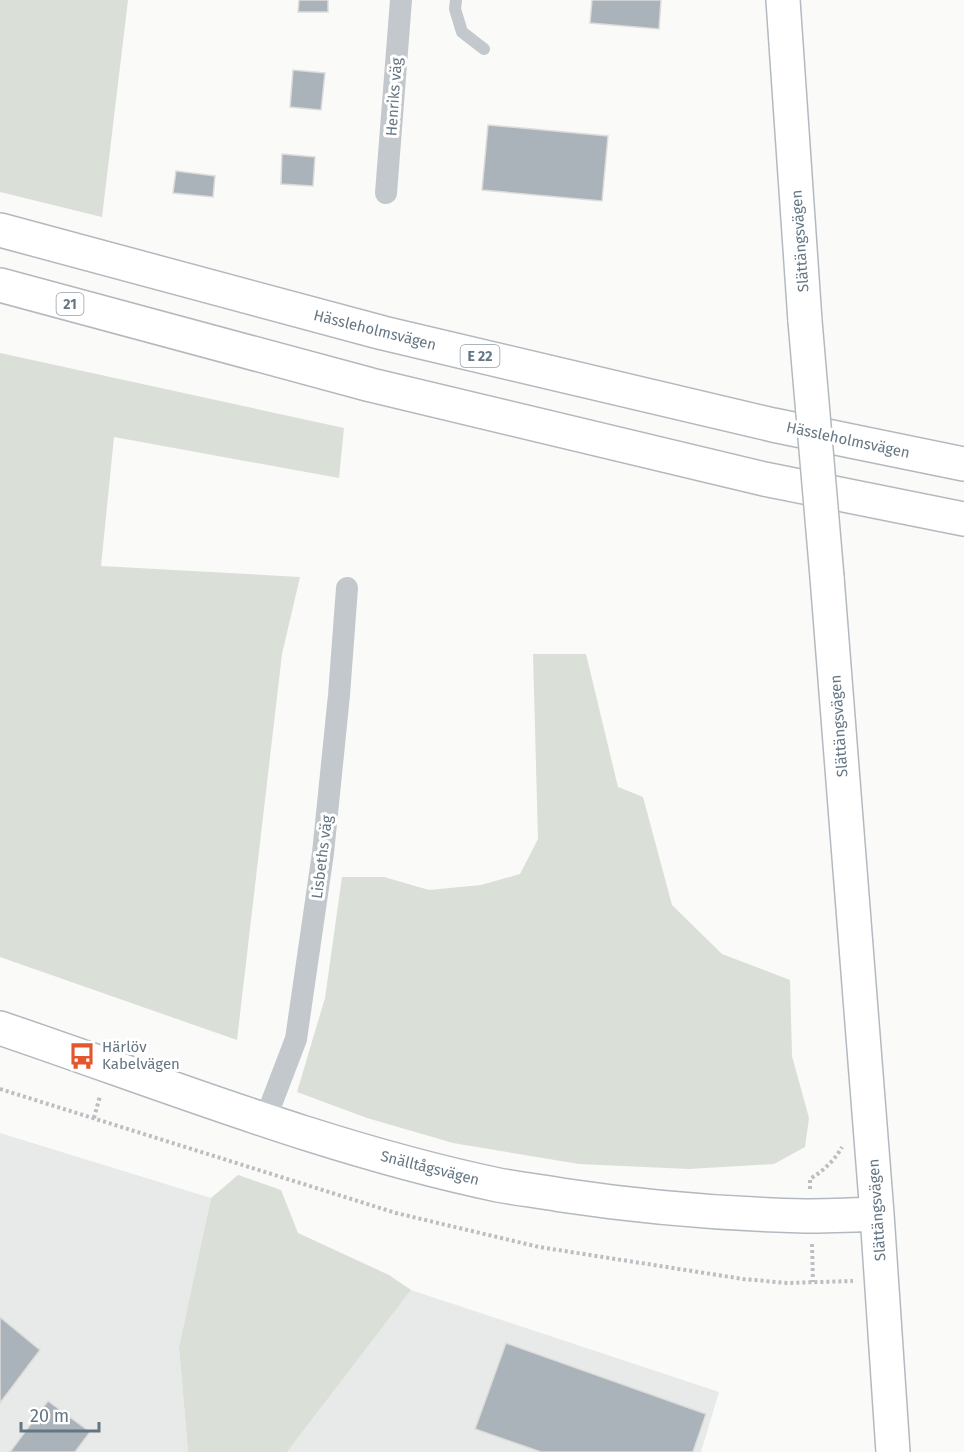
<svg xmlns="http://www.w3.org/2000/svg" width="964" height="1452" viewBox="0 0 964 1452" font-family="'Fira Sans',sans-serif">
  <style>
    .built { fill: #e8e9e9 }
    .green { fill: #dadfd7 }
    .building { fill: #aab3b9; stroke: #dcdcda; stroke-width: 1.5 }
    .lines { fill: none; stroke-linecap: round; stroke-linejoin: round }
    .secondary-casing { stroke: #b3babf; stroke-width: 36 }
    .highway-casing { stroke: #b4b9bd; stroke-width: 36 }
    .path { stroke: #bbbfc2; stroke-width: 4; stroke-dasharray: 3 3; stroke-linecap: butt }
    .lane { stroke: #c3c8cc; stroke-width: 12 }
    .street { stroke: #c3c8cc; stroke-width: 22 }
    .secondary { stroke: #fff; stroke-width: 33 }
    .highway { stroke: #fff; stroke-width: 33 }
    .secondary-bridge-casing { stroke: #b3babf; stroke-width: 36; stroke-linecap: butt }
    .secondary-bridge { stroke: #fff; stroke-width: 33 }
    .labels { text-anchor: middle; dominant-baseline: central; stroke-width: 6; stroke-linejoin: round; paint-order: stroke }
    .shield { fill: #fff; stroke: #939fa8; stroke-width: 1.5 }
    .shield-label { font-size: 14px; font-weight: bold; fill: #657683 }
    .street-label { font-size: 15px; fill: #657683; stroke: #fff }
    .poi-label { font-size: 15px; fill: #657683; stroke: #fff; text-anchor: start }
  </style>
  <rect width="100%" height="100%" fill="#fafaf8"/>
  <path class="built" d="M 0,1133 L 211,1198 L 179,1347 L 188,1452 L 0,1452 Z
    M 411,1290 L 719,1392 L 701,1452 L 287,1452 Z"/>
  <path class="green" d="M 0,0 L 128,0 L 102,217 L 0,192 Z
    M 0,353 L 344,428 L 339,478 L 114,437 L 101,566 L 300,577 L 282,654 L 237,1040 L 0,957 Z
    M 533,654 L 586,654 L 618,787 L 643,797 L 672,905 L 722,954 L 790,980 L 792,1056 L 809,1118 L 805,1147 L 774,1164 L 689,1169 L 579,1164 L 453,1143 L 367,1118 L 297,1092 L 325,998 L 342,877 L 384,877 L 429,890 L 481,885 L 520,874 L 538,839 Z
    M 238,1175 L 281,1190 L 298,1233 L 389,1275 L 411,1290 L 287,1452 L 188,1452 L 179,1347 L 211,1198 Z"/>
  <path class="building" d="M 299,0 L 328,0 L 328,12 L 298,12 Z
    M 592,0 L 661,0 L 659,29 L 590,23 Z
    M 293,70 L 325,73 L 321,110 L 290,107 Z
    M 488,125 L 608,136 L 602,201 L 482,190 Z
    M 282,154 L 315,157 L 313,186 L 281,184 Z
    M 176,171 L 215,176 L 213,197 L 173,193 Z
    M 0,1317 L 40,1350 L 0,1403 Z
    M 506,1343 L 706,1414 L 693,1452 L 541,1452 L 475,1429 Z
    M 48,1401 L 90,1432 L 75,1452 L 10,1452 Z"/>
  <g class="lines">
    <defs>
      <path id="secondary" d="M 783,0 L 805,321
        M 827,577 L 877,1214 L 893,1452
        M 0,1028 C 165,1084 327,1149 498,1185 C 519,1189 540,1191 561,1195 C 641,1207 723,1214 805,1216 C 829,1216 853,1215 877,1214"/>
      <path id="highway" d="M 0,230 L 383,333 L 773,425 L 964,464
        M 0,285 L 371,385 L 764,479 L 964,519"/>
    </defs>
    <use href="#secondary" class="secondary-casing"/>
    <use href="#highway" class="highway-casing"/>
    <path class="path" d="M 0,1089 L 396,1213 L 539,1247 L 743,1279 L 787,1283 L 853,1281
      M 94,1118 L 100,1096
      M 810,1189 L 810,1179 C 823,1171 834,1161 842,1147
      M 812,1244 L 813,1282"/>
    <path class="lane" d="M 456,0 L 455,9 L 462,32 L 484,49"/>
    <path class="street" d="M 386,193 L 401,0
      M 265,1120 L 296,1039 L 323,853 L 339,695 L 347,588"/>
    <use href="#secondary" class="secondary"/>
    <use href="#highway" class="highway"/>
    <defs>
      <path id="secondary-bridge" d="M 805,321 L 827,577"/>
    </defs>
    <use href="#secondary-bridge" class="secondary-bridge-casing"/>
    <use href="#secondary-bridge" class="secondary-bridge"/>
  </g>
  <defs>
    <symbol id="bus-bare" viewBox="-9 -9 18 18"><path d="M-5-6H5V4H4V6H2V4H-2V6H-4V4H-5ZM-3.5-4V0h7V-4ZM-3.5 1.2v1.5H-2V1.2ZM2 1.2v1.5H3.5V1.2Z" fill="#e4572e" stroke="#fff" stroke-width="2.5" paint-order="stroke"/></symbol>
  </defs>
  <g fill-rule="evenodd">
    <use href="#bus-bare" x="63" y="1037" width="38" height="38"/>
  </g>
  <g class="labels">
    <g class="shield">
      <rect x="56.5" y="293" width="27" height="22" rx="4.5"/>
      <rect x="460.5" y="345" width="39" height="22" rx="4.5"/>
    </g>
    <g class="shield-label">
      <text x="70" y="304">21</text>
      <text x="480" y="356">E 22</text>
    </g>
    <g class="street-label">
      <text transform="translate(394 97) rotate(-86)">Henriks väg</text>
      <text transform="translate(800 241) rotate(-94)">Slättängsvägen</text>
      <text transform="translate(375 330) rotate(14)">Hässleholmsvägen</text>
      <text transform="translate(848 440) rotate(12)">Hässleholmsvägen</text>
      <text transform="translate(839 726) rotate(-94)">Slättängsvägen</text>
      <text transform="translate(322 857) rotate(-83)">Lisbeths väg</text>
      <text transform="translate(430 1168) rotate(14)">Snälltågsvägen</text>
      <text transform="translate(877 1210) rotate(-94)">Slättängsvägen</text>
    </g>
    <g class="poi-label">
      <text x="102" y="1047">Härlöv<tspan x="102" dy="17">Kabelvägen</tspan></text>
    </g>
  </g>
  <path d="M21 1422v9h78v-9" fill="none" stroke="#657683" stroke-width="3"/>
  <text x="30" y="1422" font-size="18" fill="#657683" stroke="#ffffff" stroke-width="4.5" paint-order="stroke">20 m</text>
</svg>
